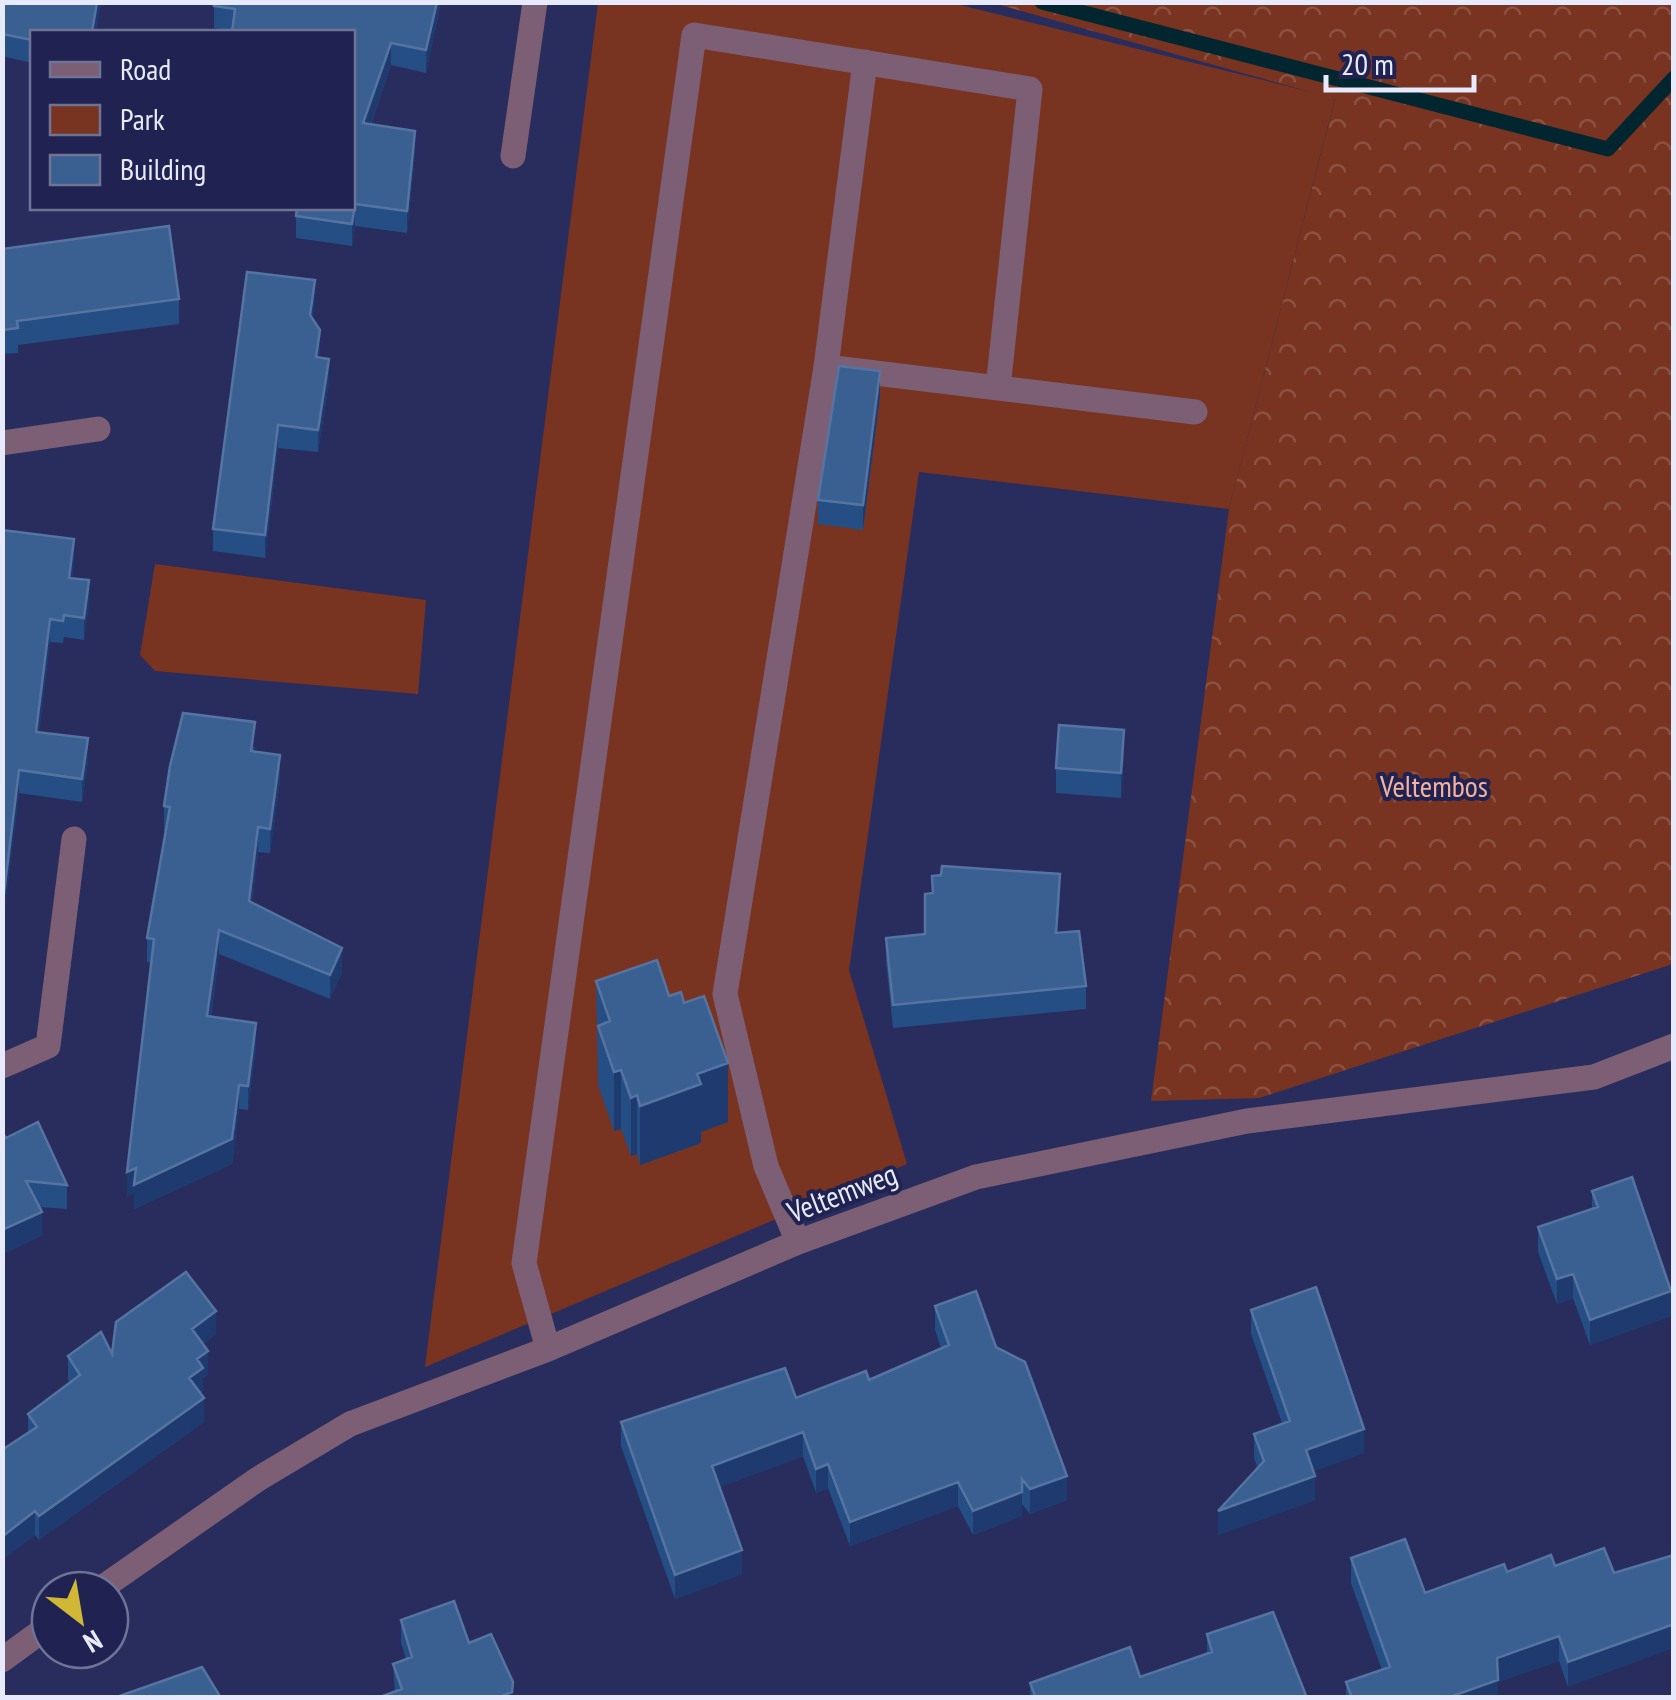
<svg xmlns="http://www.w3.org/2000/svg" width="1676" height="1700" viewBox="0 0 1676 1700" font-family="'PT Sans Narrow',sans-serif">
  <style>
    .green { fill: #783420 }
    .forest { fill: url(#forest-crowns) }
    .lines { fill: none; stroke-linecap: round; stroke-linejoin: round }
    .stream { stroke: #01262f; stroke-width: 15 }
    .minor { stroke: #7c5f74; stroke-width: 25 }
    .wall { fill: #254e84 }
    .shaded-wall { fill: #1e3a6f }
    .building { fill: #3a5f91; stroke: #5574a2; stroke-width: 2.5 }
    .labels { text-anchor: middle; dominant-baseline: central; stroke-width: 8; stroke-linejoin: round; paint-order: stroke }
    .park-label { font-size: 30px; fill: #f4b19e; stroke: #202352 }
    .street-label { font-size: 30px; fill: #e6eafc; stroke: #202352 }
  </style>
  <defs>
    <pattern id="forest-crowns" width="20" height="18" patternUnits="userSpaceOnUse" patternTransform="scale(2.5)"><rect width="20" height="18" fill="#783420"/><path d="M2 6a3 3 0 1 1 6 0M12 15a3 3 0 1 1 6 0" fill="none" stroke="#8b5241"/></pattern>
  </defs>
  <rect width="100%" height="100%" fill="#292d5d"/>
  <path class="green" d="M 598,3 L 952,3 L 1335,98 L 1229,509 L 919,472 L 849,970 L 907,1164 L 425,1367 Z
    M 155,564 L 426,600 L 418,694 L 155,671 L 140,655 Z"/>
  <path class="forest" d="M 993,3 L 1673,3 L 1673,964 L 1259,1098 L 1151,1101 L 1229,509 L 1335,99 Z"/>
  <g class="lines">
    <path class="stream" d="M 1042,2 L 1608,149 L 1674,78"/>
    <path class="minor" d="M 513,156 L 535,2
      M 826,367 L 865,62
      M 2,443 L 98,429
      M 2,1066 L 48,1046 L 74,839
      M 798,1242 L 766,1166 L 725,994 L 826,367 L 1195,412
      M 548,1349 L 524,1263 L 694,35 L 1030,89 L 998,388
      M 99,1590 L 258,1479 L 350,1424 L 548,1349 L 798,1242 L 976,1177 L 1247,1121 L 1594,1077 L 1674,1046
      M 2,1660 L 50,1625"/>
  </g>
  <path class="wall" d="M 2,2 L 101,2 L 96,32 L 32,32 L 32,63 L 2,56 Z
    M 214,2 L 441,2 L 426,73 L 391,65 L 371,124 L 415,153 L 407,233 L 355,226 L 352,246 L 296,238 L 296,216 L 352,208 L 232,31 L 214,28 Z
    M 2,249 L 179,299 L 179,324 L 18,345 L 18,353 L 2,354 Z
    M 315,302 L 312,319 L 320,352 L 319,357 L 329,382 L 318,452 L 278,448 L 265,558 L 213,551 L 213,529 Z
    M 880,396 L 863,530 L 818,524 L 818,500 Z
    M 2,530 L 74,562 L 72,578 L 89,603 L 84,640 L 64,637 L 63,643 L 50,642 L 39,732 L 88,761 L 82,802 L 19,793 L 4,915 L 2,915 Z
    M 255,746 L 254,752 L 280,780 L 270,853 L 258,852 L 252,902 L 342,972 L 330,999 L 219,954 L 211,1017 L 256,1047 L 248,1110 L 239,1109 L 232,1164 L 134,1209 L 134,1193 L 127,1197 L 151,963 L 147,962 L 147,938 L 166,831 L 164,831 L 164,806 Z
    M 1124,755 L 1121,798 L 1056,793 L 1056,768 Z
    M 932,876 L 1060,898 L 1057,933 L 1086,986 L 1086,1009 L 893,1028 L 886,961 L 886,938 L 925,934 L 932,893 Z
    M 596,981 L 669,996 L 728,1122 L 701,1132 L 701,1143 L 640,1165 L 637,1154 L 631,1156 L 621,1129 L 614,1131 L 598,1085 Z
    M 6,1138 L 67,1185 L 67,1209 L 39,1207 L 42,1236 Z
    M 1592,1191 L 1671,1316 L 1590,1345 L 1573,1298 L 1557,1304 L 1538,1252 L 1538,1227 L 1592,1209 Z
    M 935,1306 L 996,1347 L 1067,1500 L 1030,1514 L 1022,1504 L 1022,1516 L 973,1535 L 958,1506 L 850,1546 L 828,1488 L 816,1493 L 803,1456 L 720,1487 L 742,1574 L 675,1599 L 621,1446 L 621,1422 L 796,1398 L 869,1380 L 941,1348 L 935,1330 Z
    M 1251,1310 L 1364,1453 L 1314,1471 L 1315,1500 L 1218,1535 L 1258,1468 L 1254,1458 L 1254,1434 L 1282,1423 L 1251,1334 Z
    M 216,1334 L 203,1344 L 208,1375 L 203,1378 L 203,1391 L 200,1393 L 204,1422 L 39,1540 L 35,1535 L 2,1560 L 2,1450 L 28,1434 L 28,1414 L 70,1383 L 68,1380 L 68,1356 L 112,1354 Z
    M 1604,1548 L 1568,1687 L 1559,1661 L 1498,1682 L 1498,1698 L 1346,1698 L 1346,1682 L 1382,1670 L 1351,1583 L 1351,1558 L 1425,1593 L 1507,1572 L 1555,1566 Z
    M 401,1620 L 469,1643 L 513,1698 L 395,1692 L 393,1664 L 406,1659 L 401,1643 Z
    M 1207,1634 L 1307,1698 L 1030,1698 L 1030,1683 L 1140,1677 L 1207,1654 Z"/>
  <path class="shaded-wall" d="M 97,2 L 101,2 L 96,32 L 92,32 Z
    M 437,2 L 441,2 L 426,73 L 426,50 Z
    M 391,43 L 391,65 L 363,145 L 363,123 Z
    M 415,131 L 415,153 L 407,233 L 407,211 Z
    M 355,204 L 355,226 L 352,246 L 352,224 Z
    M 315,280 L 315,302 L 310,338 L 310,315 Z
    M 320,330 L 320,352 L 316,379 L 316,357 Z
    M 329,359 L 329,382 L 318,452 L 318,430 Z
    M 880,371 L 880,396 L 863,530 L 863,505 Z
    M 278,425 L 278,448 L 265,558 L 265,535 Z
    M 74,539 L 74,562 L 69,600 L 69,578 Z
    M 89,580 L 89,603 L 84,640 L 84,618 Z
    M 50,619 L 50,642 L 36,754 L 36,732 Z
    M 1124,730 L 1124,755 L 1121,798 L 1121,773 Z
    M 88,738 L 88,761 L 82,802 L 82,779 Z
    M 280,755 L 280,780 L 270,853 L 270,829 Z
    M 19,770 L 19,793 L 4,915 L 4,893 Z
    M 258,827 L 258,852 L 249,925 L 249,901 Z
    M 1060,874 L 1060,898 L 1056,956 L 1056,933 Z
    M 219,930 L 219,954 L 207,1041 L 207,1016 Z
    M 342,948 L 342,972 L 330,999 L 330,975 Z
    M 256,1023 L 256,1047 L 248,1110 L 248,1086 Z
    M 728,1063 L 728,1122 L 701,1132 L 701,1143 L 640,1165 L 640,1106 L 697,1074 Z
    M 621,1070 L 621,1129 L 614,1131 L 614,1072 Z
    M 239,1085 L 239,1109 L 232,1164 L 134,1209 L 134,1193 L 127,1197 L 127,1172 Z
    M 637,1095 L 637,1154 L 631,1156 L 631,1098 Z
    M 42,1212 L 42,1236 L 2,1255 L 2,1230 Z
    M 1573,1274 L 1573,1298 L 1557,1304 L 1557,1279 Z
    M 1671,1291 L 1671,1316 L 1590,1345 L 1590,1320 Z
    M 216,1311 L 216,1334 L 192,1353 L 192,1329 Z
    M 208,1351 L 208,1375 L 203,1378 L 203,1391 L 189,1401 L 189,1378 L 197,1359 Z
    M 204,1398 L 204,1422 L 39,1540 L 39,1516 Z
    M 1364,1429 L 1364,1453 L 1306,1474 L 1306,1450 Z
    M 803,1432 L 803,1456 L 712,1490 L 712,1466 Z
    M 828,1464 L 828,1488 L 816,1493 L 816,1469 Z
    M 1067,1476 L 1067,1500 L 1030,1514 L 1030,1489 Z
    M 1315,1476 L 1315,1500 L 1218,1535 L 1218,1511 Z
    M 958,1482 L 958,1506 L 850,1546 L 850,1522 Z
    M 1022,1492 L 1022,1516 L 973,1535 L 973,1511 Z
    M 35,1511 L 35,1535 L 2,1560 L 2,1537 Z
    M 742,1550 L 742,1574 L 675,1599 L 675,1575 Z
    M 1674,1624 L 1674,1648 L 1568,1687 L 1568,1662 Z
    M 1559,1636 L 1559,1661 L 1498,1682 L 1498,1698 L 1447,1698 L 1497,1658 Z
    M 513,1682 L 513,1698 L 497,1698 Z"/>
  <path class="building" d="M 2,2 L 97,2 L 92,32 L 32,32 L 32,40 L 2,34 Z
    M 214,2 L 437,2 L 426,50 L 391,43 L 363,123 L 415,131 L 407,211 L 355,204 L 352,224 L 296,216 L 297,208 L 352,208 L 352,32 L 232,32 L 235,9 L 214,6 Z
    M 169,226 L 179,299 L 17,321 L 18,328 L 2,330 L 2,249 Z
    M 247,272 L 315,280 L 310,315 L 320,330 L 316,357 L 329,359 L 318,430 L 278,425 L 265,535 L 213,529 Z
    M 839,366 L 880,371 L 863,505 L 818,500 Z
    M 2,530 L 74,539 L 69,578 L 89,580 L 84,618 L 64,615 L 63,621 L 50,619 L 36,732 L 88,738 L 82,779 L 19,770 L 4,893 L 2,893 Z
    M 183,713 L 255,722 L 251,751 L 280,755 L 270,829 L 258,827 L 249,901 L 342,948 L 330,975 L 219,930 L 207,1016 L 256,1023 L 248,1086 L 239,1085 L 232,1139 L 134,1185 L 136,1168 L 127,1172 L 154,939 L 147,938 L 170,807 L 164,806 L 170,766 Z
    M 1059,725 L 1124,730 L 1121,773 L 1056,768 Z
    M 942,866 L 1060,874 L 1056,933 L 1079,931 L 1086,986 L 893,1005 L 886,938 L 925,934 L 925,894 L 933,893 L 932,876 L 941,875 Z
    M 657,960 L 669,996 L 681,992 L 684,1003 L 704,996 L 728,1063 L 697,1074 L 701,1084 L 640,1106 L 637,1095 L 631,1098 L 621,1070 L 614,1072 L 598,1026 L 610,1021 L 596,981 Z
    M 38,1122 L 67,1185 L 26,1181 L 42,1212 L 2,1230 L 2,1132 L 6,1138 Z
    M 1632,1177 L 1671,1291 L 1590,1320 L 1573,1274 L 1557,1279 L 1538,1227 L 1598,1207 L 1592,1191 Z
    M 186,1272 L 216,1311 L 192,1329 L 208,1351 L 197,1359 L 203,1368 L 189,1378 L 204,1398 L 39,1516 L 35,1511 L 2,1537 L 2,1450 L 37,1427 L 28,1414 L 80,1375 L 68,1356 L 101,1332 L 112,1354 L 116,1322 Z
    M 1316,1287 L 1364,1429 L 1306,1450 L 1315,1476 L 1218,1511 L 1264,1461 L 1254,1434 L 1290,1421 L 1251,1310 Z
    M 976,1291 L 996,1347 L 1025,1362 L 1067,1476 L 1030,1489 L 1022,1479 L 1022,1492 L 973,1511 L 958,1482 L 850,1522 L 828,1464 L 816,1469 L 803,1432 L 712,1466 L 742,1550 L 675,1575 L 621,1422 L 785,1368 L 796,1398 L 866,1371 L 869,1380 L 949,1345 L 935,1306 Z
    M 1405,1539 L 1425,1593 L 1504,1564 L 1507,1572 L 1551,1555 L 1555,1566 L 1604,1548 L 1614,1573 L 1674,1555 L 1674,1624 L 1568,1662 L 1559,1636 L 1497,1658 L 1498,1680 L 1447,1698 L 1352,1698 L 1346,1682 L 1390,1667 L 1351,1558 Z
    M 454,1601 L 469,1643 L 491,1634 L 513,1682 L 512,1692 L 497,1698 L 377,1698 L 402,1689 L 393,1664 L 412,1657 L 401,1620 Z
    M 1273,1612 L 1307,1698 L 1036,1698 L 1030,1683 L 1130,1647 L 1140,1677 L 1212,1652 L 1207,1634 Z
    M 202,1667 L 221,1698 L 114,1698 Z"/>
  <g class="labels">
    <g class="park-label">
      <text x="1434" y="785">Veltembos</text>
    </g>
    <g class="street-label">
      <text transform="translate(842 1192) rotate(-21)">Veltemweg</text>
    </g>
  </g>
  <rect width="1676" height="1700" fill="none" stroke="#e6eafc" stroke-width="10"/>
  <rect x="30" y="30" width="325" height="180" fill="#202352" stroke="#6f7396" stroke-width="2.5"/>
  <rect x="50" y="62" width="50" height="15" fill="#7c5f74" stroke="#6f7396" stroke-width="2.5"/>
  <text x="120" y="80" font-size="30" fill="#e6eafc">Road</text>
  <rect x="50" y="105" width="50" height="30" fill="#783420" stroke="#6f7396" stroke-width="2.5"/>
  <text x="120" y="130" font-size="30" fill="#e6eafc">Park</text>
  <rect x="50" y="155" width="50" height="30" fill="#3a5f91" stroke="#6f7396" stroke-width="2.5"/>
  <text x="120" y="180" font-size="30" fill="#e6eafc">Building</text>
  <g transform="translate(80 1620) rotate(149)"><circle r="48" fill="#202352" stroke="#6f7396" stroke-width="2.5"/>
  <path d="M0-8L18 38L0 25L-18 38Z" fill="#d1b736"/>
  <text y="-15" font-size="28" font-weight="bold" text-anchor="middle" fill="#e6eafc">N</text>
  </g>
  <path d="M1326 75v15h148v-15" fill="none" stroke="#e6eafc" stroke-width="5"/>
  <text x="1341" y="75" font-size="30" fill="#e6eafc" stroke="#202352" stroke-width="8" paint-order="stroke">20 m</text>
</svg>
